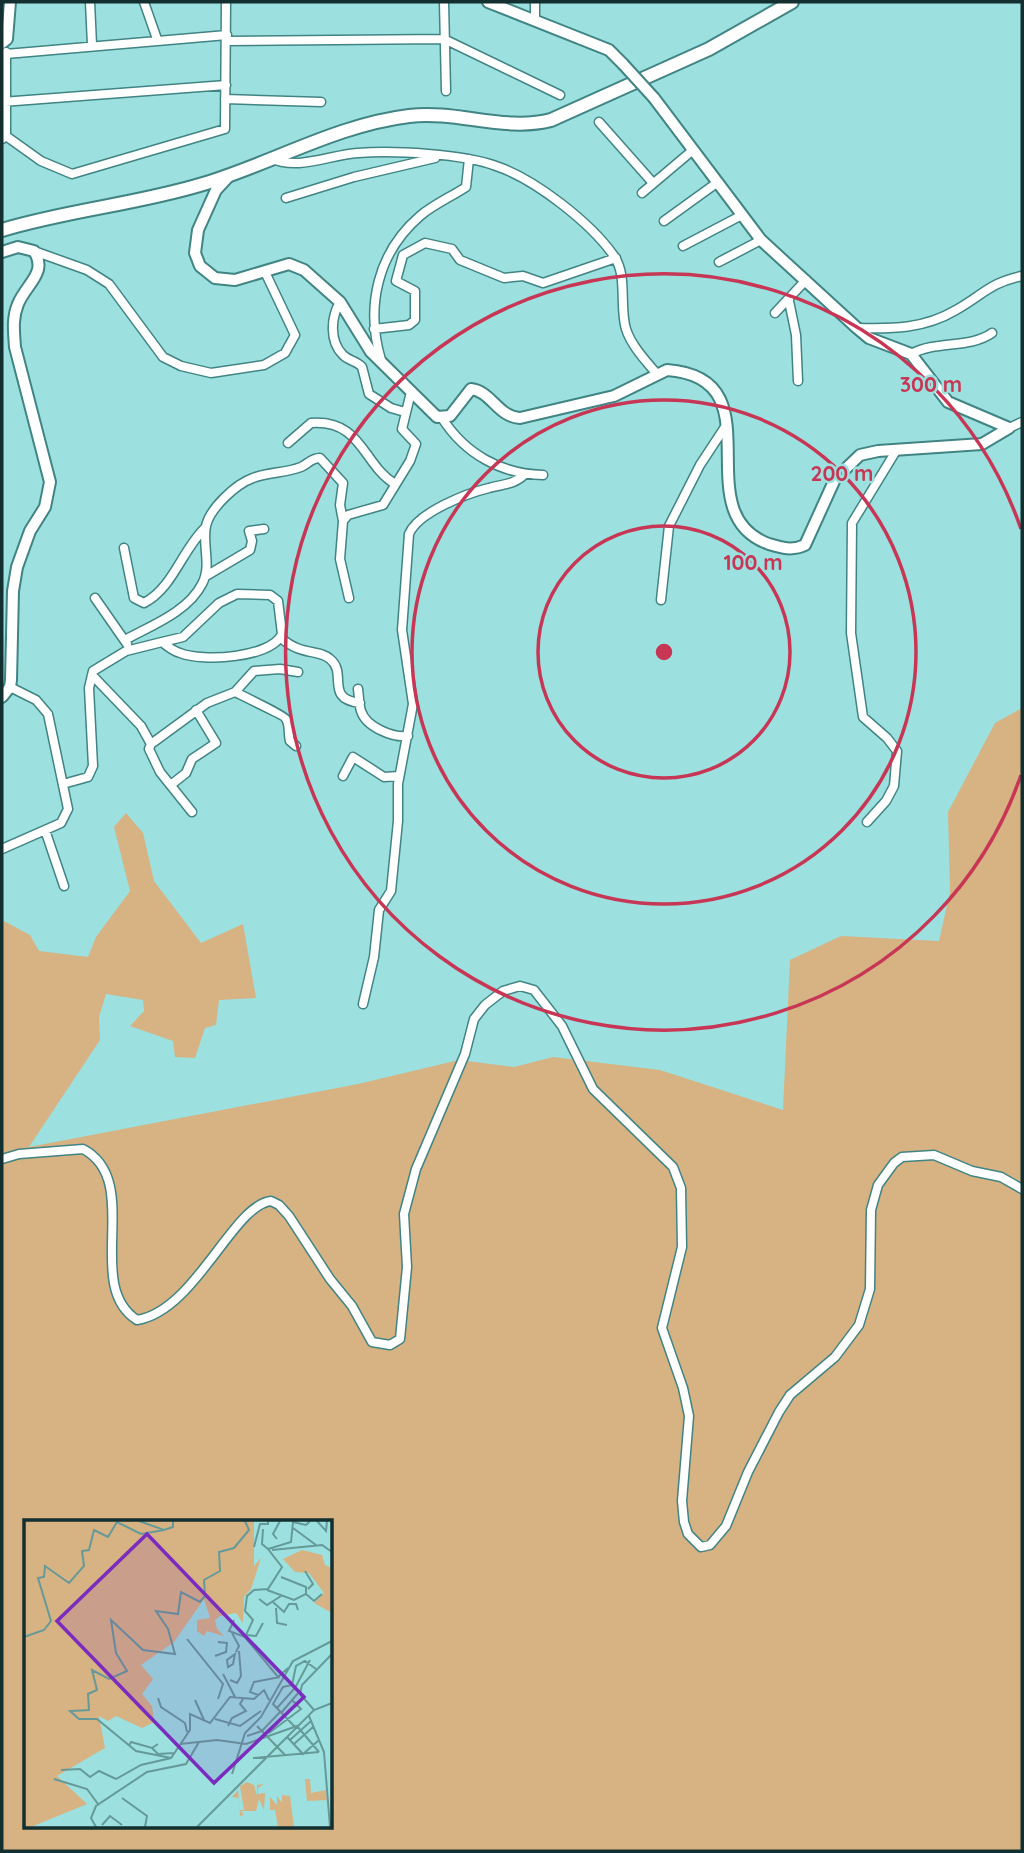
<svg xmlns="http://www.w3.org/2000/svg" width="1024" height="1853" viewBox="0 0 1024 1853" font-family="Quicksand,sans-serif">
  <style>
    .green { fill: #d7b282; fill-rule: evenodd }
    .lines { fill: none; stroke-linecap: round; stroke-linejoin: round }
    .street-casing { stroke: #408483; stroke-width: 11 }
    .secondary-casing { stroke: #408483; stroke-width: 14 }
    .primary-casing { stroke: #408483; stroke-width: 16 }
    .street { stroke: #fff; stroke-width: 8 }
    .secondary { stroke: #fff; stroke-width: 10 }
    .primary { stroke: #fff; stroke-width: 12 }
    .secondary-bridge-casing { stroke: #408483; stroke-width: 14; stroke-linecap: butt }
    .secondary-bridge { stroke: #fff; stroke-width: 10 }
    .ring { fill: none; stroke: #c73755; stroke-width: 3.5 }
    .inset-road { fill: none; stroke: #659a99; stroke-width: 2 }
    .view { fill: #7b2cbf; fill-opacity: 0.15; stroke: #7b2cbf; stroke-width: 3.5 }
    .inset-edge { fill: none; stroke: #132f2f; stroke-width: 3.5 }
    .centre { fill: #c73755; stroke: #9ce1df; stroke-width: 3.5 }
    .ring-label { font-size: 21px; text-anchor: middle; font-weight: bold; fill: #c73755; stroke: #9ce1df; stroke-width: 5; stroke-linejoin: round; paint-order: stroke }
  </style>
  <rect width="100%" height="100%" fill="#9ce1df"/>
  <path class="green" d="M 1022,708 L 1022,1851 L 2,1851 L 2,920 L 30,935 L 39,951 L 88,957 L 96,937 L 130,891 L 114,827 L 126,813 L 143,833 L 154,881 L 201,943 L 243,924 L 256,998 L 219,1000 L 216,1025 L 205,1028 L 195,1058 L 175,1057 L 173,1041 L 130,1026 L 144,1011 L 143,1000 L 106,994 L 99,1017 L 100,1040 L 29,1147 L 358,1084 L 459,1060 L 514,1067 L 553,1057 L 660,1070 L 783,1110 L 790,960 L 841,936 L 939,941 L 950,892 L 948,812 L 995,723 ZM 26,1522 L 331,1522 L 331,1827 L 26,1827 Z"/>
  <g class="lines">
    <defs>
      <path id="street" d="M 90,2 L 92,45
        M 144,2 L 157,39
        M 444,2 L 446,91
        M 535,2 L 535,18
        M 227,41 L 444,39 L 560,95
        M 6,54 L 227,35
        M 225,99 L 321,102
        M 2,102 L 226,85
        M 599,122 L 653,183
        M 6,136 L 6,52
        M 2,139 L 6,136 L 41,161 L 72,174 L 225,129 L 226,2
        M 270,158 C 299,171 328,155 358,153 C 393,150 464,154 496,166 C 535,179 591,223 614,256 C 628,276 619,306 626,329 C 631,345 645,360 656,373
        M 642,193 L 693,150
        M 286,198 L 354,177 L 435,158
        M 664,221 L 718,182
        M 683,246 L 742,215
        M 34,251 L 87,270 L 109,284 L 163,357 L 181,366 L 211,373 L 264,365 L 285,353 L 295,335 L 265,272
        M 719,262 L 761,240
        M 789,301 L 796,335 L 798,381
        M 340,302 C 331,317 329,341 343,355 C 349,361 357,361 362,367 L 369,394 L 391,408 L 405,412
        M 775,313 L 806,280
        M 857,328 C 892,329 924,329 956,310 C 983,295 989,283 1022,276
        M 374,329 L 409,325 L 415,320 L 415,291 L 396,281 L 403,255 L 425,243 L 452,249 L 460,260 L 504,278 L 523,276 L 543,283 L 616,258
        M 911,354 C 937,340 969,349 992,333
        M 381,360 C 365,306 378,252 420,216 C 434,204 451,197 466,187 L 469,159
        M 442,418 C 465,454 501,474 543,475
        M 1009,428 L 1022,422
        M 288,443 L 311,423 C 362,419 363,465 395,484
        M 124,548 L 134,598 L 144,603 C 173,588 182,550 205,528
        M 206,576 L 250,550 L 252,541 L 249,531 L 264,529
        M 237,594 L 270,595 L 278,601 L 282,634 C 271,658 203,662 180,653 C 173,651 167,646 162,642 L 183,637 L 219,603 Z
        M 95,598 L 127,644
        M 349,598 L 340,559 L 343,521 L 348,515 L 383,505 L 410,461 L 416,444 L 402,429 L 411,392
        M 661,600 L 669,526 L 700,465 L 725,427
        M 281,638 C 301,656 319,649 330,659 C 348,673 324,699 360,703
        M 125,640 C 150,626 188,612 202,584 C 212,566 202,545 206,526 C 210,508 236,484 253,478 C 268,472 286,473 301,467 C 308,464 311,458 320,458 L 343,483 L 340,505 L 343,521
        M 92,675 L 141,726 L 151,744
        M 358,689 C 359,696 359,705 361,711 C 366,727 393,738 408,736
        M 235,692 L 254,671 L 280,669 L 298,672
        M 343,776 L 353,757 L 384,777 L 399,776
        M 63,784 L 88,777 L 93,766 L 89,688 L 93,671 L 126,651 L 162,642
        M 172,784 L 186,773 L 192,759 L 216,743 L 196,710
        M 192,812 L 160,772 L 149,749 L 151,744 L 207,703 L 235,692 C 241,695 285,716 286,719 C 290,724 288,735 290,741 L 296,746
        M 867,822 L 886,801 L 894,786 L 897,751 L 887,738 L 863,717 L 851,633 L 852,523 L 896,451
        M 45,830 L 64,886
        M 2,849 L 61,823 L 68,809 L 48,714 L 36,700 L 10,687
        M 363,1004 L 374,957 L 379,910 L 391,891 L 398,821 L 398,784 L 413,704 L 402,630 L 409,534 C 418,512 468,493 489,488 C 503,484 514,485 525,474
        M 2,1159 L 19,1154 L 83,1149 C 144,1181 82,1285 137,1320 C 195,1311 233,1205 271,1201 L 279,1205 L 289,1216 L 330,1279 L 352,1306 L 372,1342 L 390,1345 L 400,1339 L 407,1267 L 404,1214 L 416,1169 L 465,1054 L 474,1019 L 485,1005 L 503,991 L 520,986 L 534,990 L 562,1026 L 593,1089 L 673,1167 L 681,1188 L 682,1247 L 662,1328 L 683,1388 L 689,1416 L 682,1501 L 684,1522 L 688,1534 L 701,1547 L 710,1545 L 726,1526 L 748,1472 L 779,1412 L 790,1395 L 835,1357 L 859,1325 L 870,1289 L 871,1210 L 878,1185 L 894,1163 L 902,1157 L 934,1155 L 972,1171 L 1001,1177 L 1022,1189"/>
      <path id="secondary" d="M 488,2 L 609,50 L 623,64
        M 2,43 L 7,39 L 10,2
        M 654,98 L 761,240 L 857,328 L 869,338 L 911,354 L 948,402 L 1009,428
        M 229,176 L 216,190 L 198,230 L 195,253 L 200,266 L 215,278 L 235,280 L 289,264 L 304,270 L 340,302 L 371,352 L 437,417 L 450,416 L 471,389 C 491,391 498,417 520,418 L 614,396 L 667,370 C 780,378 682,513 769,544 C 782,548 792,551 805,545 L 835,479 L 860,455 L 878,451 L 982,444 L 1009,428
        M 2,252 L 18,247 L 34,251 C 48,273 26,284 18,304 C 12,318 14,332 15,347 L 50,482 L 45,507 L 30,531 L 17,567 L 13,591 L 11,680 L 10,687 L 2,697"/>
      <path id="primary" d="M 2,230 C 68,210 138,204 203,184 C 273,163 336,125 409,116 C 457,110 505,132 551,120 L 709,49 L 792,2"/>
    </defs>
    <use href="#street" class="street-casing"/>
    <use href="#secondary" class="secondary-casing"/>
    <use href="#primary" class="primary-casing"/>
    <use href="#street" class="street"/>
    <use href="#secondary" class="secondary"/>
    <use href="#primary" class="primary"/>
    <defs>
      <path id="secondary-bridge" d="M 623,64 L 654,98"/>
    </defs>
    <use href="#secondary-bridge" class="secondary-bridge-casing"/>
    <use href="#secondary-bridge" class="secondary-bridge"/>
  </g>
  <g class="ring">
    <circle cx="664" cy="652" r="126"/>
    <circle cx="664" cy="652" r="252"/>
    <path d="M1021 775A378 378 0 1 1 1021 529"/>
  </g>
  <g transform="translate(24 1520)">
    <rect width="308" height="308" fill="#9ce1df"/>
    <path d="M 0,1 L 230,1 L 230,46 L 237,38 L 227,69 L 220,77 L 219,103 L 212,93 L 196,96 L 191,100 L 193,109 L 200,116 L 183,111 L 180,116 L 173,111 L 173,100 L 186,98 L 180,79 L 150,122 L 117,145 L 129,159 L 118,174 L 128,186 L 130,202 L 118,208 L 92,196 L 84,201 L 75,196 L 81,228 L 33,256 L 63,284 L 7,307 L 0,307 ZM 278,30 L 298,35 L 301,45 L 308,48 L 308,93 L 290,83 L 300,73 L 285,53 L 271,52 L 259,39 ZM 281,259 L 286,259 L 287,273 L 302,270 L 303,280 L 283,281 ZM 223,262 L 230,265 L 233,276 L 233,265 L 240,264 L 234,268 L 234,274 L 241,273 L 240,290 L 235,279 L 232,291 L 217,291 L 220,295 L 216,296 L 215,278 L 208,277 L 214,270 L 216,290 L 220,290 L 216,266 ZM 258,275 L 266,276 L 270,307 L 254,307 L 251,290 L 246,290 L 246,277 L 253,285 L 253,276 L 258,283 Z" fill="#d7b282"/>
    <path class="inset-road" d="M 115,1 L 140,10 L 149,7 L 149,1M 293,1 L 302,11 L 303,1M 269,8 L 292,25M 239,9 L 238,24 L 244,29M 253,19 L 249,14 L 256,1M 230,27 L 236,4 L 244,4 L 244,1M 248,30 L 298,25 L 308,32M 281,51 L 289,64 L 284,69M 243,70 L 270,80 L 282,74 L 282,67 L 257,57M 282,74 L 290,81 L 298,74M 235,79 L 243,85 L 257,76M 249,82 L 260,92 L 265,84 L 272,84 L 274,90M 252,88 L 253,103 L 263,105M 210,100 L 205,111 L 221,117M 208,113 L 215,126 L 212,132M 222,115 L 232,116 L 239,103M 0,117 L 20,110 L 27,101 L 14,58 L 20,57 L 21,46 L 45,63 L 60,46 L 58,31 L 65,30 L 70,10 L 84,17 L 93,2 L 117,14 L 140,10M 163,119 L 199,164 L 194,179M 211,134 L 209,144 L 204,147 L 203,140 ZM 191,136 L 202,132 L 203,123 L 194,122M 264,148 L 254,157 L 221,117 L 229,100 L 221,91 L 223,76 L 230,70 L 244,69 L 258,47 L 244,29 L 267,22 L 269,2 L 282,5 L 286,1M 199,154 L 211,177M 206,160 L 213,163 L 217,156 L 215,131M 234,175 L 226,172 L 230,162 L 256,157M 134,178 L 137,187 L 161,203 L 163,212M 171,180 L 180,200M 253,188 L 271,168 L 286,140M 290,190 L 276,174 L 278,165 L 308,134M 257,193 L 275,172M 285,196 L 300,232 L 306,307M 191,199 L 216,206 L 237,191M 204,206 L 208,198 L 222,191 L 216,184 L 219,179M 233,206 L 261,235M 271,207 L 249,184 L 259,167 L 268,165 L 272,146 L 281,141 L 292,149M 245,213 L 277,189 L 268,180M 223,216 L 238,211 L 256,192M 263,217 L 279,234 L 295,220M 266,220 L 287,201M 156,224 L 193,220 L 222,224 L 273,206 L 295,232M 270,224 L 289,207M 105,226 L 107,222 L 128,228 L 134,224M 128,228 L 134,234 L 150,233M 147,238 L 112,231 L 73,199 L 55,199 L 46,191 L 65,190 L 64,174 L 73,170 L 68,150 L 85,159 L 103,151 L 92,133 L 87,100 L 119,130 L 151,134 L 144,109 L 132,91 L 154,94 L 157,72 L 176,82 L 181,76 L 180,60 L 196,51 L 195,32 L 210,28 L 225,10 L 221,1M 229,238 L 295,232M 37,250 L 56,249 L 66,257 L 75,251 L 92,259 L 117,245 L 147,238 L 166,210 L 166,194 L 186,203 L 206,177 L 230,179 L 240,170 L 245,180M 208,254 L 221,213 L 237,197 L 269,141 L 308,121M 30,259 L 63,269 L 74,284M 98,278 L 123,296 L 121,307M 78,305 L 86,296 L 98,305M 72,307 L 67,298 L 72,286 L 123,252 L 162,244 L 175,222M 173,307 L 290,190 L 308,183"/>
    <path class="view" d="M 123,14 L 280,177 L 190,263 L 33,101 Z"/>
    <rect width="308" height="308" class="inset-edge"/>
  </g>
  <circle cx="664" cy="652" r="10" class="centre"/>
  <g class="ring-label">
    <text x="931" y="392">300 m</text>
    <text x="842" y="481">200 m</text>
    <text x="753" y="570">100 m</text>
  </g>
  <rect width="1024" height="1853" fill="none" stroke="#132f2f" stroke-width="7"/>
</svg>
